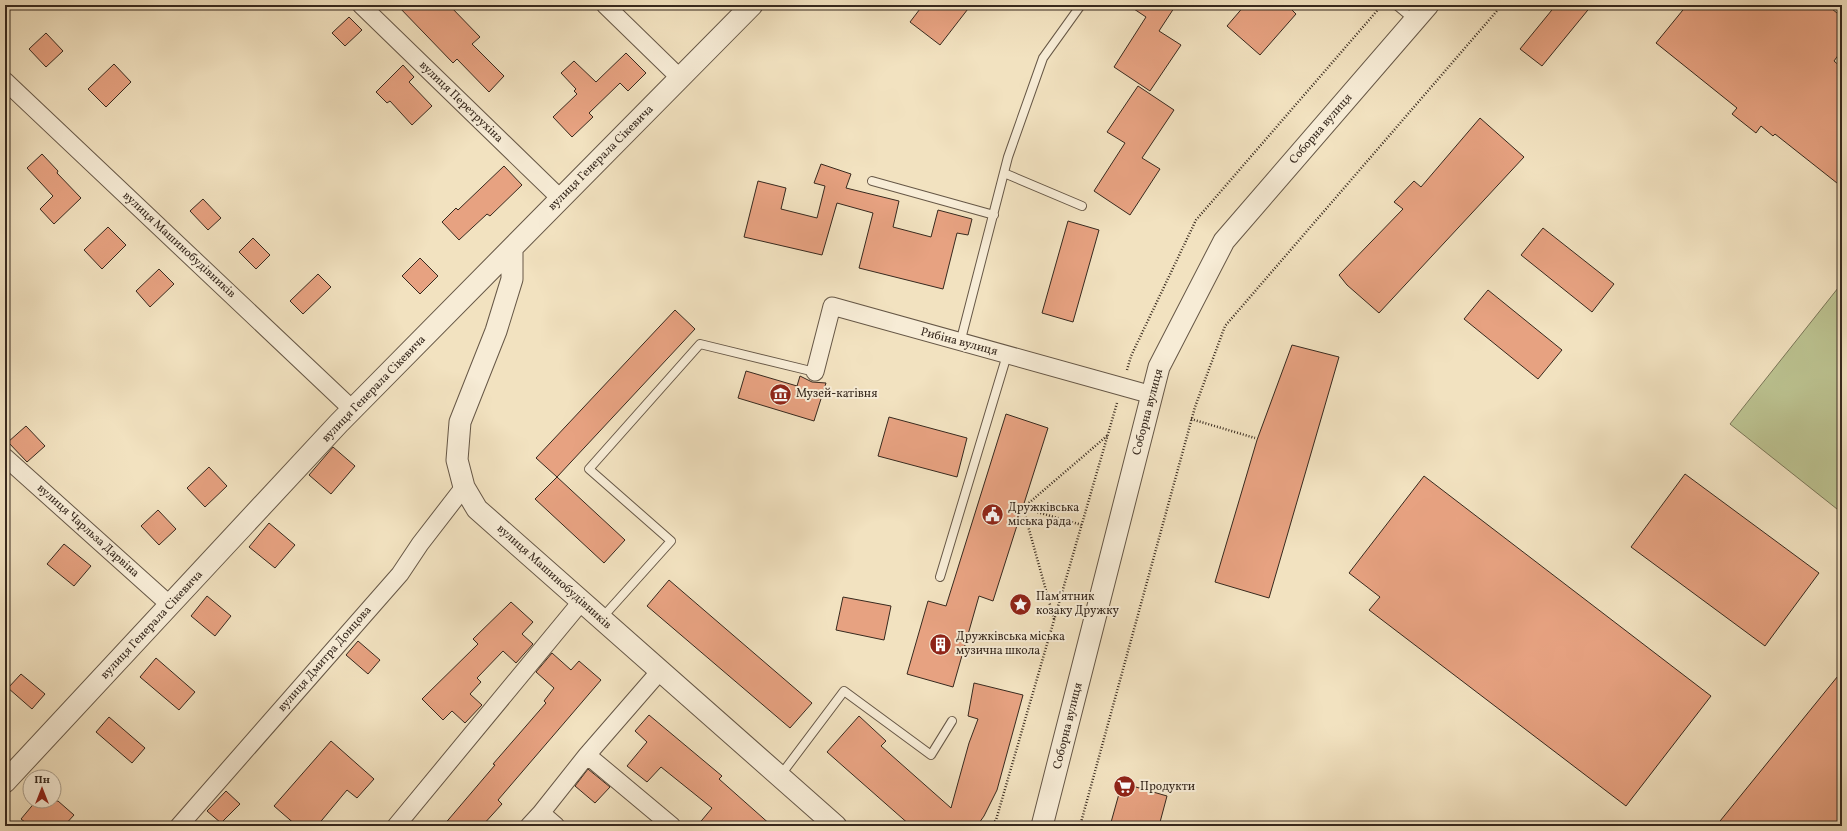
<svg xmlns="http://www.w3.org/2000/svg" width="1847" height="831" viewBox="0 0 1847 831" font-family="Vollkorn,serif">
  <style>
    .green { fill: #bcc391; stroke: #7a7658 }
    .building { fill: #e7a281; stroke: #37291e }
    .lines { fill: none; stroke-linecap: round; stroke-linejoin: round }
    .service-casing { stroke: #665746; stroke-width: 10 }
    .minor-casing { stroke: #665746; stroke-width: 19 }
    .tertiary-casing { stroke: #665746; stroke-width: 23 }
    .path { stroke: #37291e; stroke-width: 2.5; stroke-dasharray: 1 2; stroke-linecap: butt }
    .service { stroke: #f7ecd6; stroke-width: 8 }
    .minor { stroke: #f7ecd6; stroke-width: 17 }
    .tertiary { stroke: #f7ecd6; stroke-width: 21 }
    .labels { text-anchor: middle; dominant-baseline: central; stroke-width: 4; stroke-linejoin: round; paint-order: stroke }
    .street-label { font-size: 12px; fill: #37291e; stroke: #f7ecd6 }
    .poi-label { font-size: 12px; fill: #37291e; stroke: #f7ecd6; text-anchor: start }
  </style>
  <rect width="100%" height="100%" fill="#f2e2c0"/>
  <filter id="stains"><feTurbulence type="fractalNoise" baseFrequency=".005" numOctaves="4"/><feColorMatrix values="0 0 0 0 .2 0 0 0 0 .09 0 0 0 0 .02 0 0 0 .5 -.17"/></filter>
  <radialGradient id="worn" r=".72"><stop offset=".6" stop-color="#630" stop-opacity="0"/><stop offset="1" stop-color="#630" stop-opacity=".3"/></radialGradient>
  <path class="green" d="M 1842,283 L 1842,513 L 1730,424 Z"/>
  <path class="building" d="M 397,5 L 449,5 L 480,37 L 472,44 L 504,76 L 489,92 L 457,59 L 453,63 Z
    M 923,5 L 971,5 L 940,45 L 910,22 Z
    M 1128,5 L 1176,5 L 1159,31 L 1181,45 L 1150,91 L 1114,67 L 1146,17 Z
    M 1245,5 L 1287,5 L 1296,14 L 1260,55 L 1227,26 Z
    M 1556,5 L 1592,5 L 1542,66 L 1520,49 Z
    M 1687,5 L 1827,5 L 1842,17 L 1842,50 L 1834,61 L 1842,68 L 1842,187 L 1775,134 L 1773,136 L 1761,126 L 1756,133 L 1732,114 L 1737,108 L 1656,43 Z
    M 349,17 L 362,30 L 345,46 L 332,33 Z
    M 46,33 L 63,51 L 46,67 L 29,49 Z
    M 626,53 L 646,73 L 628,91 L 620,83 L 589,113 L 593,117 L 572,137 L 553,117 L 577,94 L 574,91 L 576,89 L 561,73 L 574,61 L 596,82 Z
    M 114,64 L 131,82 L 106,107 L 88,89 Z
    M 403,65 L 414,77 L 409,82 L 432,106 L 412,125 L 390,101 L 387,103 L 376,92 Z
    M 1138,86 L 1174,110 L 1142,158 L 1160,169 L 1130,215 L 1094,191 L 1125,143 L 1107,132 Z
    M 1480,118 L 1524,157 L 1379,313 L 1347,285 L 1339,275 L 1403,209 L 1394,202 L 1414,181 L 1421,187 Z
    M 42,154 L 58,171 L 57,173 L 81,198 L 54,224 L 40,209 L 53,196 L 27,168 Z
    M 821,164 L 851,174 L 846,188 L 899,201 L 893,227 L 931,237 L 938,210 L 972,219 L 968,235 L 957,233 L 943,289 L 859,268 L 873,213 L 837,203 L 822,255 L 744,237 L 758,181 L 786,188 L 781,209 L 817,218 L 825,186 L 814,183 Z
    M 504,166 L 522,185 L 490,216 L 487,214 L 459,240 L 442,222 L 456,208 L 458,210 Z
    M 203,199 L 221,218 L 208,230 L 190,211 Z
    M 1068,221 L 1099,230 L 1073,322 L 1042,313 Z
    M 108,227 L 126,245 L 102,269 L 84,250 Z
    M 1543,228 L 1614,284 L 1592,312 L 1521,255 Z
    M 253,238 L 270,255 L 256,269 L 239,252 Z
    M 420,258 L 438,276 L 420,294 L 402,276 Z
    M 159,269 L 174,284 L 150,307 L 136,291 Z
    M 318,274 L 331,287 L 303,314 L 290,301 Z
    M 1488,290 L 1562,350 L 1538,379 L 1464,319 Z
    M 675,310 L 695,329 L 557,477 L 536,458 Z
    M 1292,345 L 1339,357 L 1269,598 L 1215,582 L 1257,440 Z
    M 746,371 L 797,386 L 800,376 L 812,382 L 826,383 L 814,421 L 738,398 Z
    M 1006,414 L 1048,428 L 993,601 L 979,596 L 953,687 L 907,674 L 928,601 L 946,606 Z
    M 889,417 L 967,438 L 957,477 L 878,456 Z
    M 26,426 L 45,446 L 27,462 L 8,442 Z
    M 333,447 L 355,466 L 331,494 L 309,475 Z
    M 209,467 L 227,486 L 205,507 L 187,488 Z
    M 1685,474 L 1819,573 L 1765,646 L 1631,547 Z
    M 1424,476 L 1711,696 L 1626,806 L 1369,610 L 1380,597 L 1349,573 Z
    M 557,477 L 625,540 L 604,563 L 535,499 Z
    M 158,510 L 176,529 L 159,545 L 141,526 Z
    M 269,523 L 295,545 L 275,568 L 249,547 Z
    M 64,544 L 91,566 L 74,586 L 47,564 Z
    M 669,580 L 812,703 L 790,728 L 647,606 Z
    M 207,596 L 231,616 L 215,636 L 191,616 Z
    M 843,597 L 891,606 L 884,640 L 836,630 Z
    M 511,602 L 533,622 L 522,634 L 533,644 L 516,663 L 503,651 L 477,678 L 481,682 L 470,694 L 482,705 L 465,723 L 452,711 L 443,720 L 422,699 L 478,644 L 473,639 Z
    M 358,641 L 380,660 L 368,674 L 346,655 Z
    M 552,653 L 571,670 L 579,661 L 601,680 L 498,800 L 502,804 L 482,826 L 443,826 L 495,765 L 493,764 L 546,703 L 544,701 L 554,688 L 536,672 Z
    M 156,658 L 195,692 L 179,710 L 140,677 Z
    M 1842,671 L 1842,826 L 1716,826 Z
    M 21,674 L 45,694 L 32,709 L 8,688 Z
    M 974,683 L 1023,695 L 997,790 L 984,816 L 977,826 L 911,826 L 827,752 L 859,716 L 886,741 L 881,746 L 951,808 L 969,743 L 978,719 L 968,716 Z
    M 649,715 L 722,776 L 719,779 L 772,826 L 697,826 L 712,808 L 661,767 L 647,782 L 627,766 L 647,742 L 635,731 Z
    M 109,717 L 145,748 L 132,763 L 96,732 Z
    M 331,741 L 374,779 L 357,798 L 347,790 L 317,826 L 297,826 L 274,806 Z
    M 588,769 L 610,787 L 595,803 L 575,786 Z
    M 1122,783 L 1167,796 L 1159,826 L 1110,826 Z
    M 226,791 L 240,804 L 221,823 L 207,811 Z
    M 36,801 L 58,801 L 74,815 L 64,826 L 30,826 L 21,819 Z"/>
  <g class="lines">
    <defs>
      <path id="service" d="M 1396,5 L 1414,20
        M 1004,173 L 1082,206
        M 872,181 L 994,215
        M 960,343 L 1008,157 L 1043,58 L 1081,5
        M 940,577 L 1007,355
        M 601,619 L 671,541 L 589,469 L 700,344 L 815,372
        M 780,776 L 844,691 L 931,755 L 952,721"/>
      <path id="minor" d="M 361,5 L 561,199
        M 605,5 L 680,78
        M 5,81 L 353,410
        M 815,372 L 832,306 L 1152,395
        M 5,457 L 170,605
        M 660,671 L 587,755 L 672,826
        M 179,826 L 400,574 L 420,544 L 464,487
        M 396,826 L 581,602
        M 529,826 L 541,813
        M 556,826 L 541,813 L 587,755"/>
      <path id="tertiary" d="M 512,249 L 512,279 L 496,331 L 460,422 L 457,460 L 464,487 L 477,509 L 836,826
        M 5,782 L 339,423 L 752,5
        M 1042,826 L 1159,367 L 1224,241 L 1428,5"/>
    </defs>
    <use href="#service" class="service-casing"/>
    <use href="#minor" class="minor-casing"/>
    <use href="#tertiary" class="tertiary-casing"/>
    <path class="path" d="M 1127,370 L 1131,356 L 1196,220 L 1382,5
      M 1191,419 L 1255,438
      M 1023,508 L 1082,525
      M 1054,619 L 1023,508 L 1108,435
      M 991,826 L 996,820 L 1117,403
      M 1080,826 L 1195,407 L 1225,326 L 1502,5"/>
    <use href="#service" class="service"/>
    <use href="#minor" class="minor"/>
    <use href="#tertiary" class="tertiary"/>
  </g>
  <defs>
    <symbol id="museum-disc" viewBox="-11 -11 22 22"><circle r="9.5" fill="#8f2418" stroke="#f7ecd6"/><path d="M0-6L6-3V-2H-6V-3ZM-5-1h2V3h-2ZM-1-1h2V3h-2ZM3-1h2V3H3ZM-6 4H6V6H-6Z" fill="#fff"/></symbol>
    <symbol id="civic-disc" viewBox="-11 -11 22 22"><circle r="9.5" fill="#8f2418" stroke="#f7ecd6"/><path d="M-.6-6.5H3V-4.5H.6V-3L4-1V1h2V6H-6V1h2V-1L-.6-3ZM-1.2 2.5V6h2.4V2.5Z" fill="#fff"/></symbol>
    <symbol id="sight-disc" viewBox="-11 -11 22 22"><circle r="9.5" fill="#8f2418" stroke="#f7ecd6"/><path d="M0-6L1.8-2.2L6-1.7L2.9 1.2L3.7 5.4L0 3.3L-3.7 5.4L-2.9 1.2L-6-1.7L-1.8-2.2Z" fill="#fff"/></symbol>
    <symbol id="building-disc" viewBox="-11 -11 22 22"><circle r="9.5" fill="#8f2418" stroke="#f7ecd6"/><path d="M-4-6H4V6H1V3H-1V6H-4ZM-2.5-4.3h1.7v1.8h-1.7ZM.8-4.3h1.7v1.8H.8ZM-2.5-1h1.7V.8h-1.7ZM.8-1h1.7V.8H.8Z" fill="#fff"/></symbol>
    <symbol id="supermarket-disc" viewBox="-11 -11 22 22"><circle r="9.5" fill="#8f2418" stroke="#f7ecd6"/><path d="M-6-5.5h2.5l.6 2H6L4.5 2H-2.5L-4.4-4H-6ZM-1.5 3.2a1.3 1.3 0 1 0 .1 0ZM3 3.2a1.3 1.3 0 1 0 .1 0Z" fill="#fff"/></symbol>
  </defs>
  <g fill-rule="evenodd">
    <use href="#museum-disc" x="768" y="382" width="25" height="25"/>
    <use href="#civic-disc" x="980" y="502" width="25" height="25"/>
    <use href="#sight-disc" x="1008" y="592" width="25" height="25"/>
    <use href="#building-disc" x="928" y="632" width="25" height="25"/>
    <use href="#supermarket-disc" x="1112" y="774" width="25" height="25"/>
  </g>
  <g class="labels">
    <g class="street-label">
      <text transform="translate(461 102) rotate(44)">вулиця Перетрухіна</text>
      <text transform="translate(1321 129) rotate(-49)">Соборна вулиця</text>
      <text transform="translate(601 158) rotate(-45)">вулиця Генерала Сікевича</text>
      <text transform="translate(179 245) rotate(43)">вулиця Машинобудівників</text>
      <text transform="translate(959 342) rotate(15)">Рибіна вулиця</text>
      <text transform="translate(374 389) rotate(-46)">вулиця Генерала Сікевича</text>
      <text transform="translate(1148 412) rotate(-75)">Соборна вулиця</text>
      <text transform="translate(88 531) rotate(42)">вулиця Чарльза Дарвіна</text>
      <text transform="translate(554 577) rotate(42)">вулиця Машинобудівників</text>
      <text transform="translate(152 625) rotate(-47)">вулиця Генерала Сікевича</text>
      <text transform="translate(325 659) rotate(-49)">вулиця Дмитра Донцова</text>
      <text transform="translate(1068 726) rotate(-76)">Соборна вулиця</text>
    </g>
    <g class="poi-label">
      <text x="796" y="394">Музей-катівня</text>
      <text x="1008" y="508">Дружківська<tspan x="1008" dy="14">міська рада</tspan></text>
      <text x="1036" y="597">Пам'ятник<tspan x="1036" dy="14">козаку Дружку</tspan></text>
      <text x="956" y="637">Дружківська міська<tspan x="956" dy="14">музична школа</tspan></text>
      <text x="1140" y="787">Продукти</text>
    </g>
  </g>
  <rect width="1847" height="831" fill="none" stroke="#f2e2c0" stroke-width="20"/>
  <rect x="6" y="6" width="1835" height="819" fill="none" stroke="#37291e" stroke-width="2"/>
  <rect x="10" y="10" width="1827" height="811" fill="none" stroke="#37291e"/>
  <g transform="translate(42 789)"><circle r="19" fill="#f7ecd6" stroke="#aa9e8c"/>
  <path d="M0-3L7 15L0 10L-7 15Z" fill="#8f2418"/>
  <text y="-6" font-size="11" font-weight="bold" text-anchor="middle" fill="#37291e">Пн</text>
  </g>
  <rect width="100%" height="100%" filter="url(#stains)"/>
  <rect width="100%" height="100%" fill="url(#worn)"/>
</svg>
